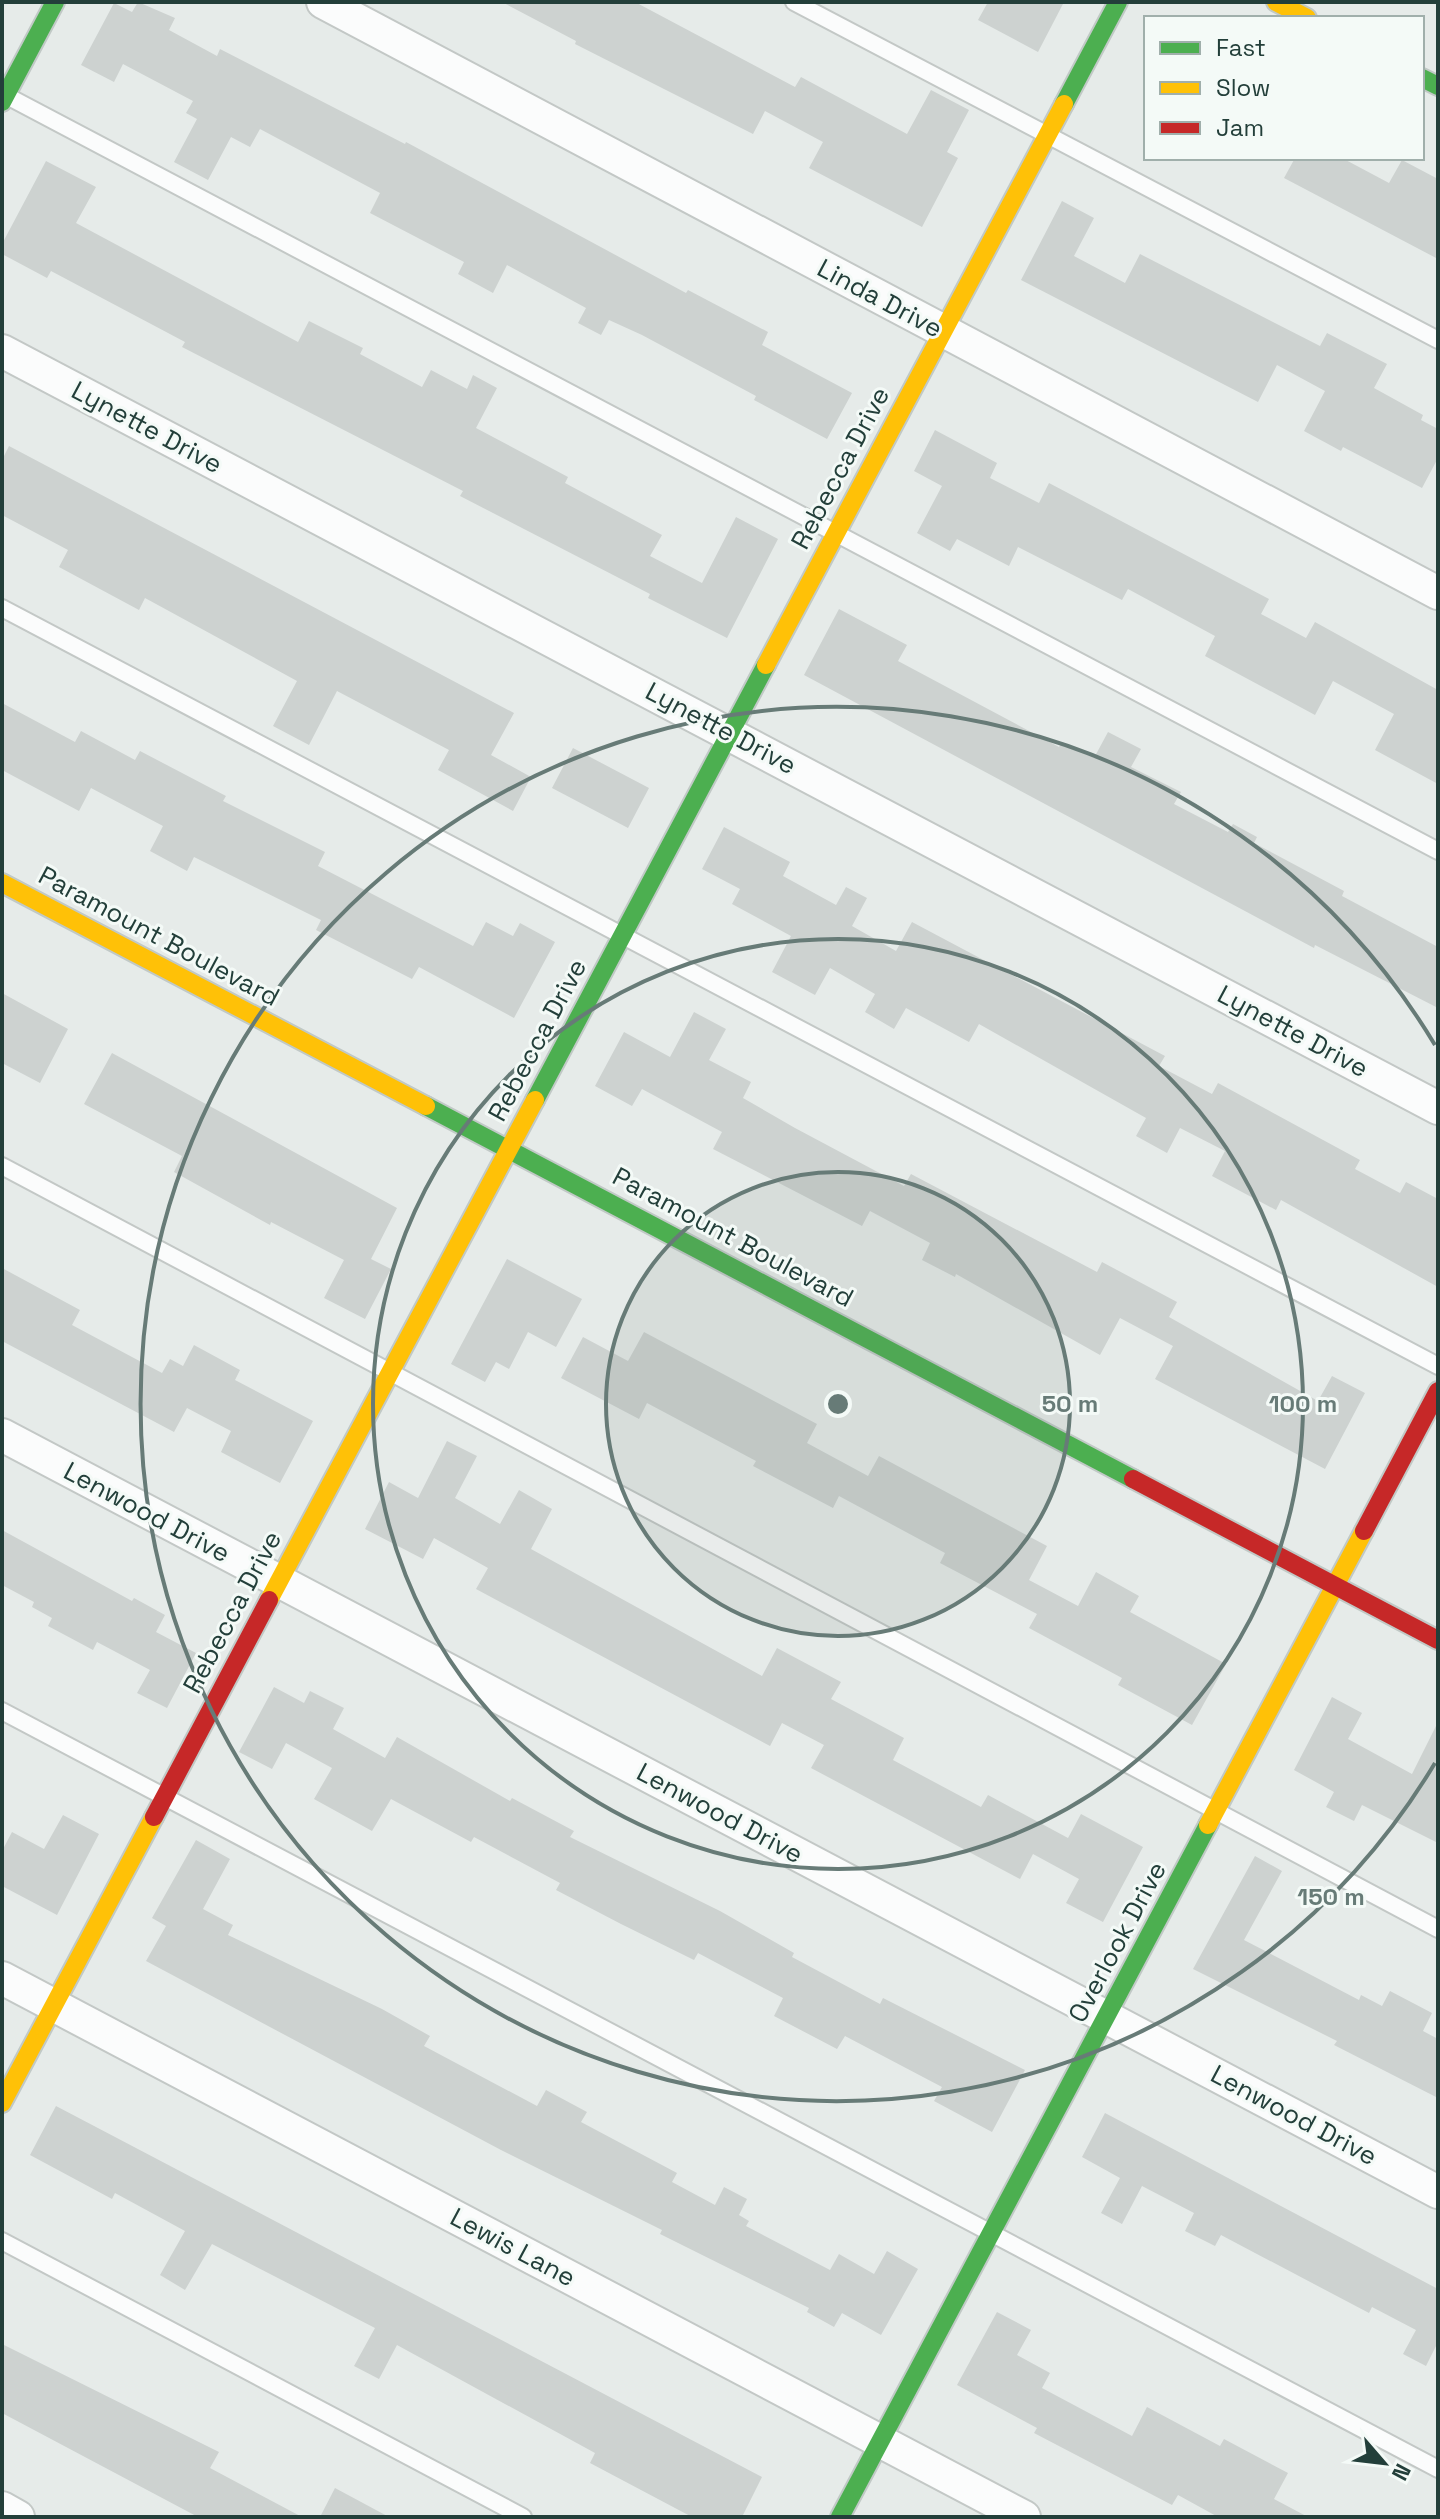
<svg xmlns="http://www.w3.org/2000/svg" width="1440" height="2519" viewBox="0 0 1440 2519" font-family="'Space Grotesk',sans-serif">
  <style>
    .building { fill: #cdd2d0 }
    .lines { fill: none; stroke-linecap: round; stroke-linejoin: round }
    .lane-casing { stroke: #c3c8c6; stroke-width: 20 }
    .street-casing { stroke: #c3c8c6; stroke-width: 36 }
    .fast-casing { stroke: #c1c9c6; stroke-width: 22 }
    .slow-casing { stroke: #c1c9c6; stroke-width: 22 }
    .jam-casing { stroke: #c1c9c6; stroke-width: 22 }
    .lane { stroke: #fbfcfc; stroke-width: 16 }
    .street { stroke: #fbfcfc; stroke-width: 32 }
    .fast { stroke: #4caf50; stroke-width: 18 }
    .slow { stroke: #ffc107; stroke-width: 18 }
    .jam { stroke: #c62828; stroke-width: 18 }
    .ring { fill: none; stroke: #677b77; stroke-width: 4 }
    .labels { text-anchor: middle; dominant-baseline: central; stroke-width: 6; stroke-linejoin: round; paint-order: stroke }
    .street-label { font-size: 26px; fill: #233f3a; stroke: #f4faf7 }
    .centre { fill: #677b77; stroke: #f4faf7; stroke-width: 4 }
    .ring-label { font-size: 24px; text-anchor: middle; font-weight: bold; fill: #677b77; stroke: #f4faf7; stroke-width: 6; stroke-linejoin: round; paint-order: stroke }
  </style>
  <rect width="100%" height="100%" fill="#e6ebe9"/>
  <path class="building" d="M 138,2 L 175,18 L 169,30 L 217,56 L 220,49 L 405,144 L 406,142 L 686,293 L 688,290 L 768,332 L 762,345 L 852,393 L 827,439 L 754,400 L 756,396 L 642,335 L 609,320 L 601,335 L 578,323 L 586,308 L 507,265 L 493,293 L 458,274 L 464,262 L 370,213 L 380,193 L 260,129 L 250,147 L 231,137 L 208,180 L 174,162 L 197,119 L 186,113 L 193,101 L 123,64 L 114,82 L 81,65 L 114,3 L 132,12 Z
    M 502,2 L 635,2 L 795,87 L 801,77 L 907,134 L 931,90 L 969,110 L 947,152 L 958,158 L 922,227 L 809,168 L 823,142 L 765,111 L 753,134 L 575,44 L 576,41 Z
    M 988,2 L 1064,2 L 1038,52 L 978,20 Z
    M 1295,158 L 1342,158 L 1389,183 L 1402,160 L 1438,179 L 1438,259 L 1284,178 Z
    M 46,161 L 96,187 L 76,223 L 298,342 L 309,321 L 363,348 L 360,354 L 422,387 L 431,370 L 467,389 L 473,375 L 497,388 L 476,428 L 568,477 L 565,483 L 662,535 L 650,556 L 702,583 L 736,517 L 778,539 L 727,638 L 648,598 L 650,594 L 460,496 L 463,491 L 182,347 L 185,342 L 51,271 L 47,278 L 2,254 L 2,244 Z
    M 1062,201 L 1094,218 L 1074,256 L 1125,283 L 1140,254 L 1320,346 L 1327,333 L 1387,364 L 1374,388 L 1423,415 L 1421,420 L 1438,429 L 1438,458 L 1422,488 L 1343,447 L 1341,451 L 1304,431 L 1325,391 L 1277,365 L 1258,402 L 1021,280 Z
    M 935,430 L 997,463 L 990,478 L 1039,503 L 1049,483 L 1269,599 L 1261,614 L 1306,638 L 1315,622 L 1438,690 L 1438,784 L 1375,750 L 1394,714 L 1333,681 L 1315,715 L 1205,656 L 1215,636 L 1128,589 L 1122,600 L 1018,547 L 1009,566 L 957,539 L 950,551 L 917,533 L 942,486 L 914,471 Z
    M 9,446 L 514,713 L 491,755 L 531,777 L 513,811 L 438,770 L 449,750 L 337,691 L 309,745 L 273,726 L 297,681 L 145,598 L 139,610 L 59,567 L 68,550 L 2,515 L 2,460 Z
    M 839,609 L 907,645 L 898,661 L 1059,747 L 1062,742 L 1094,758 L 1108,732 L 1141,749 L 1131,767 L 1181,792 L 1174,804 L 1228,832 L 1233,824 L 1257,837 L 1254,843 L 1344,891 L 1342,896 L 1438,947 L 1438,1008 L 1315,945 L 1314,948 L 804,675 Z
    M 2,703 L 75,742 L 81,731 L 135,760 L 140,751 L 226,796 L 223,801 L 325,852 L 318,866 L 473,946 L 486,922 L 513,936 L 520,923 L 555,942 L 514,1018 L 419,967 L 412,979 L 316,930 L 321,920 L 194,857 L 187,871 L 150,851 L 163,826 L 91,788 L 79,811 L 2,770 Z
    M 573,748 L 649,788 L 628,828 L 552,788 Z
    M 724,827 L 790,862 L 783,876 L 836,905 L 846,887 L 867,898 L 852,926 L 896,951 L 912,922 L 1165,1056 L 1159,1066 L 1212,1094 L 1218,1083 L 1360,1160 L 1355,1169 L 1400,1193 L 1406,1182 L 1438,1199 L 1438,1287 L 1281,1200 L 1276,1210 L 1212,1176 L 1225,1151 L 1180,1128 L 1167,1153 L 1136,1136 L 1146,1118 L 979,1024 L 969,1042 L 906,1008 L 894,1029 L 865,1012 L 875,994 L 830,968 L 815,995 L 772,972 L 791,936 L 732,904 L 740,889 L 702,869 Z
    M 2,993 L 68,1029 L 40,1083 L 2,1063 Z
    M 694,1012 L 726,1029 L 709,1060 L 751,1082 L 743,1098 L 795,1128 L 904,1186 L 911,1174 L 1097,1272 L 1102,1262 L 1177,1302 L 1169,1317 L 1318,1401 L 1332,1376 L 1365,1393 L 1325,1469 L 1155,1379 L 1173,1346 L 1120,1318 L 1100,1355 L 956,1274 L 955,1277 L 922,1260 L 930,1243 L 870,1211 L 862,1226 L 713,1149 L 722,1132 L 642,1089 L 632,1106 L 595,1086 L 624,1032 L 670,1057 Z
    M 112,1053 L 397,1208 L 371,1259 L 391,1269 L 365,1319 L 324,1298 L 344,1260 L 271,1222 L 270,1225 L 174,1172 L 182,1156 L 84,1104 Z
    M 507,1259 L 582,1299 L 556,1347 L 528,1332 L 509,1369 L 496,1362 L 485,1382 L 451,1364 Z
    M 2,1268 L 80,1310 L 72,1325 L 162,1373 L 170,1359 L 183,1366 L 194,1345 L 240,1370 L 235,1380 L 313,1421 L 280,1483 L 221,1452 L 231,1431 L 187,1408 L 174,1432 L 2,1341 Z
    M 644,1332 L 817,1424 L 807,1443 L 868,1476 L 879,1456 L 1047,1546 L 1029,1580 L 1078,1606 L 1096,1572 L 1139,1596 L 1130,1612 L 1226,1664 L 1192,1725 L 1118,1685 L 1122,1678 L 1029,1628 L 1037,1614 L 940,1563 L 945,1553 L 839,1496 L 833,1508 L 753,1466 L 756,1461 L 647,1403 L 639,1419 L 561,1378 L 583,1337 L 628,1361 Z
    M 447,1441 L 477,1456 L 455,1498 L 500,1524 L 519,1490 L 552,1509 L 531,1549 L 762,1676 L 777,1648 L 841,1682 L 831,1699 L 904,1738 L 893,1760 L 981,1807 L 988,1795 L 1068,1838 L 1081,1814 L 1143,1847 L 1103,1922 L 1066,1903 L 1079,1879 L 1033,1854 L 1020,1879 L 811,1768 L 824,1745 L 782,1723 L 770,1746 L 476,1589 L 488,1568 L 434,1538 L 423,1559 L 365,1529 L 389,1482 L 418,1498 Z
    M 2,1530 L 132,1601 L 134,1598 L 165,1615 L 156,1632 L 196,1653 L 167,1708 L 137,1693 L 150,1670 L 97,1642 L 93,1650 L 48,1626 L 52,1618 L 32,1607 L 34,1602 L 2,1585 Z
    M 274,1687 L 304,1703 L 310,1691 L 344,1708 L 333,1729 L 385,1758 L 397,1737 L 510,1801 L 512,1798 L 574,1831 L 570,1837 L 720,1911 L 794,1953 L 792,1957 L 880,2004 L 883,1998 L 1025,2070 L 992,2132 L 934,2101 L 942,2087 L 845,2036 L 837,2049 L 774,2016 L 783,1998 L 698,1953 L 694,1960 L 621,1924 L 556,1890 L 560,1883 L 474,1837 L 471,1842 L 391,1799 L 372,1831 L 314,1799 L 332,1768 L 286,1743 L 272,1769 L 239,1752 Z
    M 1332,1697 L 1362,1713 L 1348,1739 L 1412,1774 L 1438,1722 L 1438,1843 L 1362,1805 L 1354,1821 L 1326,1807 L 1334,1792 L 1294,1770 Z
    M 63,1815 L 99,1834 L 57,1915 L 2,1886 L 2,1851 L 12,1832 L 44,1849 Z
    M 196,1840 L 230,1859 L 203,1909 L 233,1925 L 228,1935 L 382,2009 L 430,2036 L 424,2046 L 537,2106 L 546,2090 L 587,2112 L 581,2122 L 677,2173 L 672,2182 L 715,2205 L 724,2187 L 747,2199 L 739,2215 L 749,2221 L 746,2226 L 830,2270 L 839,2254 L 874,2274 L 887,2251 L 918,2269 L 881,2335 L 842,2313 L 834,2327 L 807,2312 L 809,2308 L 660,2234 L 662,2230 L 501,2150 L 146,1961 L 166,1926 L 152,1918 Z
    M 1255,1856 L 1282,1871 L 1244,1940 L 1359,2000 L 1361,1995 L 1382,2006 L 1390,1991 L 1432,2013 L 1423,2031 L 1438,2039 L 1438,2098 L 1334,2045 L 1337,2041 L 1193,1969 Z
    M 56,2106 L 762,2477 L 742,2517 L 692,2517 L 590,2463 L 595,2453 L 397,2345 L 379,2379 L 354,2366 L 375,2328 L 212,2244 L 185,2290 L 160,2275 L 185,2231 L 115,2193 L 112,2199 L 30,2155 Z
    M 1105,2113 L 1438,2289 L 1438,2342 L 1426,2366 L 1403,2354 L 1416,2330 L 1372,2307 L 1369,2313 L 1221,2235 L 1215,2246 L 1185,2231 L 1194,2213 L 1142,2186 L 1122,2224 L 1101,2213 L 1120,2178 L 1082,2157 Z
    M 997,2312 L 1031,2330 L 1017,2355 L 1050,2373 L 1042,2388 L 1132,2436 L 1147,2407 L 1220,2446 L 1224,2439 L 1288,2473 L 1274,2499 L 1308,2517 L 1218,2517 L 1178,2495 L 1172,2505 L 1034,2433 L 1037,2428 L 957,2385 Z
    M 2,2344 L 219,2452 L 210,2468 L 302,2517 L 198,2517 L 2,2413 Z
    M 335,2488 L 389,2517 L 320,2517 Z"/>
  <g class="lines">
    <defs>
      <path id="lane" d="M 794,2 L 1438,340
        M 7,96 L 1438,851
        M 2,608 L 1438,1366
        M 2,1166 L 1438,1929
        M 2,1711 L 1438,2469
        M 2,2241 L 523,2517"/>
      <path id="street" d="M 323,2 L 1438,593
        M 2,351 L 1438,1108
        M 2,1435 L 1438,2192
        M 2,1978 L 1024,2517
        M 2,2508 L 18,2517"/>
      <path id="fast" d="M 1422,78 L 1438,86
        M 2,102 L 55,2
        M 1064,104 L 1118,2
        M 535,1100 L 766,665
        M 426,1106 L 1133,1479
        M 840,2517 L 1208,1825"/>
      <path id="slow" d="M 1276,2 L 1307,18
        M 766,665 L 1064,104
        M 2,883 L 426,1106
        M 269,1600 L 535,1100
        M 1208,1825 L 1364,1531
        M 2,2103 L 154,1817"/>
      <path id="jam" d="M 1133,1479 L 1438,1640
        M 1364,1531 L 1438,1391
        M 154,1817 L 269,1600"/>
    </defs>
    <use href="#lane" class="lane-casing"/>
    <use href="#street" class="street-casing"/>
    <use href="#fast" class="fast-casing"/>
    <use href="#slow" class="slow-casing"/>
    <use href="#jam" class="jam-casing"/>
    <use href="#lane" class="lane"/>
    <use href="#street" class="street"/>
    <use href="#fast" class="fast"/>
    <use href="#slow" class="slow"/>
    <use href="#jam" class="jam"/>
  </g>
  <circle cx="838" cy="1404" r="232" fill="#677b77" fill-opacity=".12"/>
  <g class="ring">
    <circle cx="838" cy="1404" r="232"/>
    <circle cx="838" cy="1404" r="465"/>
    <path d="M1435 1763A697 697 0 1 1 1435 1045"/>
  </g>
  <g class="labels">
    <g class="street-label">
      <text transform="translate(880 298) rotate(28)">Linda Drive</text>
      <text transform="translate(147 427) rotate(28)">Lynette Drive</text>
      <text transform="translate(840 468) rotate(-62)">Rebecca Drive</text>
      <text transform="translate(721 728) rotate(28)">Lynette Drive</text>
      <text transform="translate(159 936) rotate(28)">Paramount Boulevard</text>
      <text transform="translate(1293 1031) rotate(28)">Lynette Drive</text>
      <text transform="translate(537 1040) rotate(-62)">Rebecca Drive</text>
      <text transform="translate(733 1237) rotate(28)">Paramount Boulevard</text>
      <text transform="translate(147 1512) rotate(28)">Lenwood Drive</text>
      <text transform="translate(232 1612) rotate(-62)">Rebecca Drive</text>
      <text transform="translate(720 1813) rotate(28)">Lenwood Drive</text>
      <text transform="translate(1117 1942) rotate(-62)">Overlook Drive</text>
      <text transform="translate(1294 2115) rotate(28)">Lenwood Drive</text>
      <text transform="translate(513 2247) rotate(28)">Lewis Lane</text>
    </g>
  </g>
  <circle cx="838" cy="1404" r="12" class="centre"/>
  <g class="ring-label">
    <text x="1070" y="1412">50 m</text>
    <text x="1303" y="1412">100 m</text>
    <text x="1331" y="1905">150 m</text>
  </g>
  <rect width="1440" height="2519" fill="none" stroke="#233f3a" stroke-width="8"/>
  <rect x="1144" y="16" width="280" height="144" fill="#f4faf7" stroke="#a0afab" stroke-width="2"/>
  <rect x="1160" y="42" width="40" height="12" fill="#4caf50" stroke="#a0afab" stroke-width="2"/>
  <text x="1216" y="56" font-size="24" fill="#233f3a">Fast</text>
  <rect x="1160" y="82" width="40" height="12" fill="#ffc107" stroke="#a0afab" stroke-width="2"/>
  <text x="1216" y="96" font-size="24" fill="#233f3a">Slow</text>
  <rect x="1160" y="122" width="40" height="12" fill="#c62828" stroke="#a0afab" stroke-width="2"/>
  <text x="1216" y="136" font-size="24" fill="#233f3a">Jam</text>
  <g transform="translate(1384 2463) rotate(118)" stroke="#f4faf7" stroke-width="6" paint-order="stroke">
  <path d="M0-6L14 30L0 20L-14 30Z" fill="#233f3a"/>
  <text y="-12" font-size="22" font-weight="bold" text-anchor="middle" fill="#233f3a">N</text>
  </g>
</svg>
